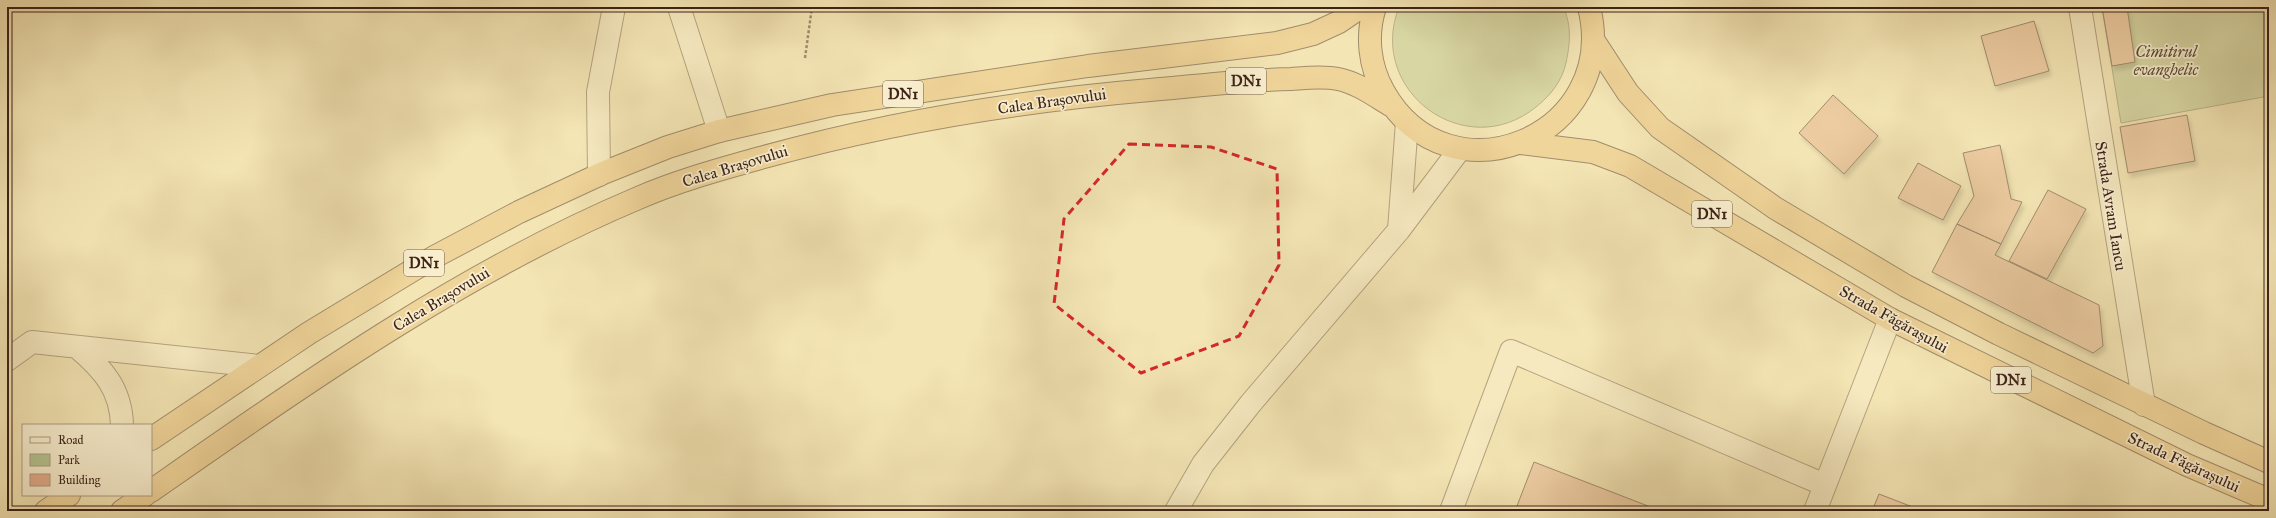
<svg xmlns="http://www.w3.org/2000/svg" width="2276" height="518" viewBox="0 0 2276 518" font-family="'IM FELL Great Primer',serif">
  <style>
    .green { fill: #b5c691; stroke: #787455 }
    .building { fill: #e4ae8c; stroke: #3c2219; filter: url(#shadow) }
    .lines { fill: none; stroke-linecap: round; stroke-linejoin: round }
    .minor-casing { stroke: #6a5340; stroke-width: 24 }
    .highway-casing { stroke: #3c2219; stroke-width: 24 }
    .path { stroke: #3c2219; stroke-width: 2.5; stroke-dasharray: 3 2; stroke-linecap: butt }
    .minor { stroke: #f8eece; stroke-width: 22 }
    .highway { stroke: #eac27a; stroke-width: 22 }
    .marked { fill: none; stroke: #d62828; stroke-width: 3; stroke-dasharray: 8 5; stroke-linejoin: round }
    .labels { text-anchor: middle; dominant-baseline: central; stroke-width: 3.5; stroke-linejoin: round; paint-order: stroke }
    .shield { fill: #f8eece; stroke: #745f4f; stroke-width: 1 }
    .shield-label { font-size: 15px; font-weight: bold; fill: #3c2219 }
    .park-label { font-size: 16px; font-style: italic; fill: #5a4b37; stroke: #f8eece }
    .street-label { font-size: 16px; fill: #3c2219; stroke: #f8eece }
  </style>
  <defs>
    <filter id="shadow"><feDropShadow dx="2.5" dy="4.5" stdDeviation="2" flood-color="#0004"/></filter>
  </defs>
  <rect width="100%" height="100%" fill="#f4e5b4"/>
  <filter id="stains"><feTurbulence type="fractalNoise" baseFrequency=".005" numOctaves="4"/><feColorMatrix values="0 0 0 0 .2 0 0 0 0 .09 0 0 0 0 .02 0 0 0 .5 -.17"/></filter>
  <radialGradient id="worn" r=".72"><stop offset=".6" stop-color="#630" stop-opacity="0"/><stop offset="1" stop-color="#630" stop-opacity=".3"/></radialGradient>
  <path class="green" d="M 1399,7 L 1563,7 C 1572,25 1570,44 1566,63 C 1562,81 1550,96 1536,107 C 1466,164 1366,91 1399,7 Z
    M 2102,7 L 2269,7 L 2269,96 L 2121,123 Z"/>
  <path class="building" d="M 2102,7 L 2127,7 L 2135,62 L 2112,66 Z
    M 2034,21 L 2049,71 L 1995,86 L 1981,36 Z
    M 1833,95 L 1878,136 L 1844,174 L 1799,133 Z
    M 2187,115 L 2195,161 L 2128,173 L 2120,127 Z
    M 2000,145 L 2011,199 L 2022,202 L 2001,244 L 1957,224 L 1974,196 L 1963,153 Z
    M 1918,163 L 1961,186 L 1943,220 L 1898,198 Z
    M 2048,190 L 2086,209 L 2047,279 L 2009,261 Z
    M 1957,224 L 2001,244 L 1995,255 L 2099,305 L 2103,346 L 2093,353 L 1932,272 Z
    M 1534,462 L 1661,511 L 1515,511 Z
    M 1879,494 L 1923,511 L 1872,511 Z"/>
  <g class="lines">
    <defs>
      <path id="minor" d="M 679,7 L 719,131
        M 2080,7 L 2144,405
        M 599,175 L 598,92 L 614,7
        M 1399,230 L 1407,122
        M 77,347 C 103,369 121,389 122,425
        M 7,360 L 32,342 L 259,366
        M 1176,511 L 1203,464 L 1251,403 L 1399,230 L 1460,149
        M 1451,511 L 1511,351 L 1825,485
        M 1815,511 L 1890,319"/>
      <path id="highway" d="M 1375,7 C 1366,35 1369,66 1384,92 C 1449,207 1621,136 1589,7
        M 1594,41 L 1628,93 L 1660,128 L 1775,208 L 1906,286 L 1999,334 L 2204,433 L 2269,462
        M 1521,143 L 1593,152 L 1630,166 L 1890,319 L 2187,465 L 2269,500
        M 151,439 L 309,333 L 436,256 L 519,212 L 603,173 L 668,147 L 719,131 L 832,105 L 1088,66 L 1277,43 L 1313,34 L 1339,22 L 1361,7
        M 151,491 C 306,383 461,273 636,199 C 677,181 721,169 764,157 C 890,122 1020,101 1150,90 C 1197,86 1244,80 1291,79 C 1306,78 1323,76 1338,79 C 1358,83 1375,96 1392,106
        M 46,511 L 69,495
        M 122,511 L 145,495"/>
    </defs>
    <use href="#minor" class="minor-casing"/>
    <use href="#highway" class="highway-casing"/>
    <path class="path" d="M 805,58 L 812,7"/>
    <use href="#minor" class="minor"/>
    <use href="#highway" class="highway"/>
  </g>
  <path d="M0 0H2276V518H0ZM 1129,144 L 1211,147 L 1277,169 L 1279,265 L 1239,336 L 1141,373 L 1054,304 L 1064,219 Z" fill="#f4e5b4" fill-opacity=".55" fill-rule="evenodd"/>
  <path class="marked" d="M 1129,144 L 1211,147 L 1277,169 L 1279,265 L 1239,336 L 1141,373 L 1054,304 L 1064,219 Z"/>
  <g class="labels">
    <g class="shield">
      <rect x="1226" y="68" width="40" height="26" rx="3"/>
      <rect x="883" y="81" width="40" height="26" rx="3"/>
      <rect x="1692" y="201" width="40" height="26" rx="3"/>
      <rect x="404" y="250" width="40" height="26" rx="3"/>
      <rect x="1991" y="367" width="40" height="26" rx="3"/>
    </g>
    <g class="shield-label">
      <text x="1246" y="81">DN1</text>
      <text x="903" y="94">DN1</text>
      <text x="1712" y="214">DN1</text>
      <text x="424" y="263">DN1</text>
      <text x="2011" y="380">DN1</text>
    </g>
    <g class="park-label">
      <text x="2166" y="51">Cimitirul<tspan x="2166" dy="18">evanghelic</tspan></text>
    </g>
    <g class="street-label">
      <text transform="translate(1052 101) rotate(-8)">Calea Brașovului</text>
      <text transform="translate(735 166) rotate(-17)">Calea Brașovului</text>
      <text transform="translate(2111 206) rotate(81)">Strada Avram Iancu</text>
      <text transform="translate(441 299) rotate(-31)">Calea Brașovului</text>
      <text transform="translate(1894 319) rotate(29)">Strada Făgărașului</text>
      <text transform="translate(2184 462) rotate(25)">Strada Făgărașului</text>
    </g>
  </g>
  <rect width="2276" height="518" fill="none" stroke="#f4e5b4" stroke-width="24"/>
  <rect x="8" y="8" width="2260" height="502" fill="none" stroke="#3c2219" stroke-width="2"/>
  <rect x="12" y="12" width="2252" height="494" fill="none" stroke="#3c2219"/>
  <rect x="22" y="424" width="130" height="72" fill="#f8eece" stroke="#ad9c86"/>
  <rect x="30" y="437" width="20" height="6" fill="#f8eece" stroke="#ad9c86"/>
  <text x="58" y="444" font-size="12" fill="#3c2219">Road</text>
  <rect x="30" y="454" width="20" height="12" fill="#b5c691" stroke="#ad9c86"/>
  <text x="58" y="464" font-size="12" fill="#3c2219">Park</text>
  <rect x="30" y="474" width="20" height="12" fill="#e4ae8c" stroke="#ad9c86"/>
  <text x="58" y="484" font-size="12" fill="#3c2219">Building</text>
  <rect width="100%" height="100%" filter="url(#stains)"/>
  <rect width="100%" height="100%" fill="url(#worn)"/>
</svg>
